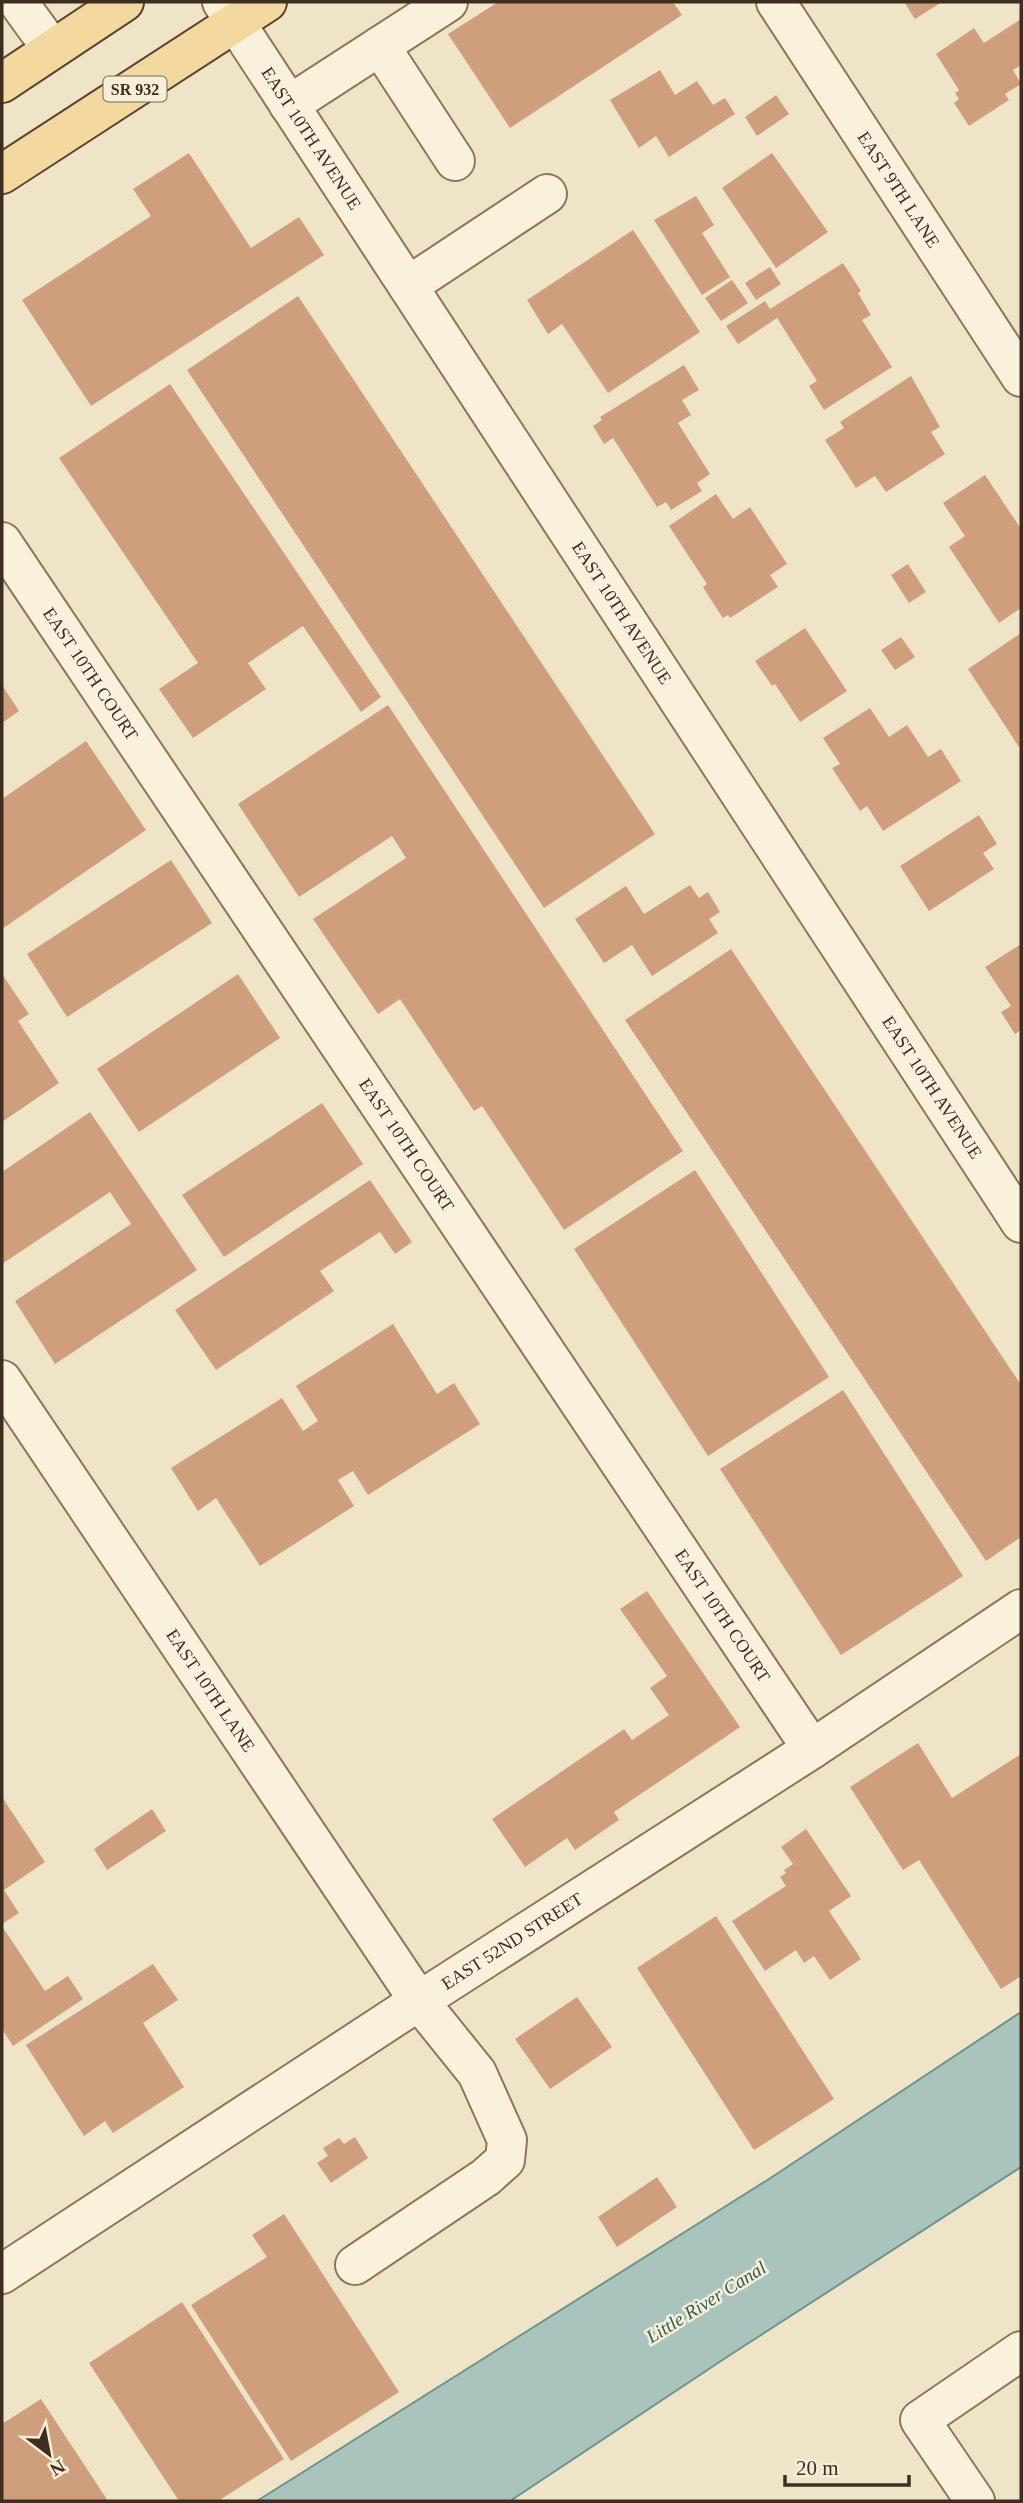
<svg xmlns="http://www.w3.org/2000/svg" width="1023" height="2503" viewBox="0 0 1023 2503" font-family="Georgia,serif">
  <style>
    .water { fill: #a9c4bc; stroke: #6f938a; stroke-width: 2 }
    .building { fill: #cf9f7d }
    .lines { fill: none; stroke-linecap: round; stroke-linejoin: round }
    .minor-casing { stroke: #8d765c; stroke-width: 42 }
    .major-casing { stroke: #5b4430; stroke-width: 42 }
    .minor { stroke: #faf1dc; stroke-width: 38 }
    .major { stroke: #f3d9a0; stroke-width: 38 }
    .labels { text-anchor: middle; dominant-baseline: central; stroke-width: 5; stroke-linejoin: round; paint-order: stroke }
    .shield { fill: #f7eed8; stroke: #756857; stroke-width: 2 }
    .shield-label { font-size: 16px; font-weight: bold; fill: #3d2e20 }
    .street-label { font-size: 18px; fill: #3d2e20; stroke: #f7eed8 }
    .water-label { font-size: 19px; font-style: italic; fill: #2f5d5a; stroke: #f7eed8 }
  </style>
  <rect width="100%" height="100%" fill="#f0e4c8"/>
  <path class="water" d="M 1021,2012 L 1021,2167 L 727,2357 L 510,2501 L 257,2501 L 769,2179 Z"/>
  <path class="building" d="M 498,2 L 673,2 L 682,15 L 510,128 L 448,34 Z
    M 904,2 L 942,2 L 915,19 Z
    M 1021,19 L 1021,65 L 1013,70 L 1021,84 L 1005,94 L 1009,100 L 969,126 L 954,103 L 959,99 L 955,93 L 959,90 L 936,54 L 974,28 L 984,43 Z
    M 660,70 L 675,95 L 697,81 L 713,105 L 725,98 L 735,114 L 669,157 L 656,136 L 639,148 L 610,100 Z
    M 776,95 L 789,114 L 757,136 L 745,117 Z
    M 189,153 L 251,248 L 299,217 L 324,255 L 91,406 L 22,300 L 151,216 L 133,189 Z
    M 772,153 L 828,232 L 776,268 L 722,188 Z
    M 696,196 L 714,225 L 702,233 L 730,277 L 702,295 L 654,220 Z
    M 633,230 L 700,332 L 608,393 L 562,324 L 548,334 L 527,300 Z
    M 843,263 L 861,291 L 858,293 L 871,315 L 862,320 L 892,367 L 824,410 L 809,386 L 817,381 L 777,318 L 738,344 L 726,326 L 765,301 L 770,309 Z
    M 770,267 L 781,284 L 756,300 L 745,283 Z
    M 732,280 L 748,303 L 721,321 L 705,298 Z
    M 298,296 L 655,834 L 544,908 L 187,370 Z
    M 684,365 L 699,390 L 682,400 L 691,415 L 678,423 L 710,474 L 697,483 L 702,491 L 671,510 L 666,502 L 657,507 L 613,438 L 604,444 L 593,426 L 602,420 L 600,417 Z
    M 911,376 L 940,427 L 931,432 L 945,454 L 886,492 L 875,476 L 856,488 L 825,440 L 844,428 L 840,422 Z
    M 170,384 L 381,697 L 361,712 L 303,626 L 248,663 L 266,689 L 193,738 L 159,689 L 198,663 L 59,458 Z
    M 985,475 L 1021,529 L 1021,608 L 999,623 L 949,547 L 965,536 L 943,503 Z
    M 716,494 L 733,519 L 750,507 L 787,564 L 770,575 L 778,587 L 730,618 L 728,615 L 723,618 L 713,603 L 703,587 L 707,584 L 669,526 Z
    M 908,564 L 926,592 L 909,603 L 891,575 Z
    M 805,628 L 847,691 L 800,722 L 775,684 L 772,686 L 755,661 Z
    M 1021,633 L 1021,745 L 1019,747 L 968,669 Z
    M 901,637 L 915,657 L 895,670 L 881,650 Z
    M 2,685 L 19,711 L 2,723 Z
    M 388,705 L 683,1151 L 564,1230 L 482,1106 L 474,1111 L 400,999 L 378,1014 L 313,919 L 406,858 L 392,836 L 299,897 L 238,804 Z
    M 870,708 L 889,737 L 907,725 L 928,757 L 941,749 L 961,781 L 883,831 L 867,806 L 860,811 L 832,768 L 840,764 L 823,738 Z
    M 86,741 L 146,830 L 2,929 L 2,799 Z
    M 979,815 L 997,844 L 983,853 L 994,869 L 929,911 L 900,866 Z
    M 171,860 L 212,923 L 67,1017 L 27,954 Z
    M 690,885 L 699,898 L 708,892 L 720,912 L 709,919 L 718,933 L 652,976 L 632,945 L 604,963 L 575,919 L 626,886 L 644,914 Z
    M 1021,944 L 1021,1030 L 1015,1034 L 1001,1012 L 1011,1006 L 985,967 Z
    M 731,949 L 1021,1385 L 1021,1537 L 986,1561 L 625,1020 Z
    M 2,974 L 29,1014 L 18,1021 L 59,1083 L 2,1122 Z
    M 238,974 L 280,1038 L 139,1132 L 97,1069 Z
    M 322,1103 L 363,1164 L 224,1257 L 182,1195 Z
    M 90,1112 L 197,1270 L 55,1364 L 15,1301 L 131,1224 L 110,1192 L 2,1264 L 2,1172 Z
    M 695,1170 L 829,1377 L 708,1456 L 574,1249 Z
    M 370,1180 L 412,1242 L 395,1254 L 380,1232 L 320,1271 L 334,1291 L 216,1370 L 175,1310 Z
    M 393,1324 L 437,1394 L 454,1383 L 480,1424 L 368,1495 L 353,1471 L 338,1480 L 354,1506 L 260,1566 L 216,1498 L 198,1511 L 171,1468 L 282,1398 L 303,1431 L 318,1421 L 296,1386 Z
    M 843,1390 L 963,1576 L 841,1655 L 720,1469 Z
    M 647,1591 L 740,1727 L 614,1812 L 619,1820 L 575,1850 L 567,1838 L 525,1867 L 492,1819 L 624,1729 L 632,1740 L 669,1715 L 650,1688 L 667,1676 L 620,1609 Z
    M 918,1743 L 952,1798 L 1021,1754 L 1021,1976 L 1001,1989 L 919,1860 L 903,1870 L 850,1787 Z
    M 2,1797 L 45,1862 L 4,1890 L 19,1913 L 2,1924 Z
    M 152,1809 L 166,1831 L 107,1870 L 94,1849 Z
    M 806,1829 L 851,1896 L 829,1911 L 861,1959 L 830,1980 L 814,1956 L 804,1963 L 796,1950 L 765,1971 L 732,1921 L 786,1886 L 780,1877 L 786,1873 L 784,1870 L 793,1864 L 781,1847 Z
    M 716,1916 L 834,2099 L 754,2150 L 637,1968 Z
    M 2,1926 L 45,1991 L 68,1976 L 83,1999 L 13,2046 L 2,2029 Z
    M 153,1964 L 178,2000 L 143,2023 L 184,2087 L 113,2133 L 105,2121 L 84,2136 L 26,2045 Z
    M 577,1997 L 612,2047 L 550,2089 L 515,2039 Z
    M 355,2137 L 368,2158 L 331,2183 L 317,2163 L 328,2156 L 323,2148 L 339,2138 L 344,2144 Z
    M 657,2177 L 677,2207 L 617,2247 L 598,2217 Z
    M 284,2214 L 399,2392 L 291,2461 L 191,2305 L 267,2257 L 252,2235 Z
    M 182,2302 L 284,2459 L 218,2501 L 179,2501 L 89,2363 Z
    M 41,2399 L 108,2501 L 2,2501 L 2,2424 Z"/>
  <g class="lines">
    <defs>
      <g id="minor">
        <path d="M 18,2 L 52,49"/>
        <path id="s1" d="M 222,2 L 1021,1223"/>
        <path id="s2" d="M 776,2 L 1021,377"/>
        <path d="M 380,46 L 455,161"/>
        <path d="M 289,105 L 448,2"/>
        <path d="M 408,286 L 547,194"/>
        <path id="s3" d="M 2,542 L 812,1749"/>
        <path id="s4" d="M 2,1380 L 419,2001 L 477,2073 L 507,2140 L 505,2160 L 486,2177 L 355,2265"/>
        <path id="s5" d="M 2,2274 L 419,2001 L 812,1749 L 1021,1609"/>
        <path d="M 975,2501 L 920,2420 L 1021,2351"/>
      </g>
      <path id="major" d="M 2,83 L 124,2
        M 2,174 L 267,2"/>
    </defs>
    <use href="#minor" class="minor-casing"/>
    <use href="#major" class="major-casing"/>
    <use href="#minor" class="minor"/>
    <use href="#major" class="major"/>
  </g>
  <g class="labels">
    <rect class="shield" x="103.5" y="76.5" width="63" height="25" rx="5"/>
    <g class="shield-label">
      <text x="135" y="89">SR 932</text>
    </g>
    <g class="street-label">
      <text stroke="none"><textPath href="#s1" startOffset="163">EAST 10TH AVENUE</textPath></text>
      <text stroke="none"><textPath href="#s2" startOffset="224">EAST 9TH LANE</textPath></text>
      <text stroke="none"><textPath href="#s1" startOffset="730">EAST 10TH AVENUE</textPath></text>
      <text stroke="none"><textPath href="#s3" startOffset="159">EAST 10TH COURT</textPath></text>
      <text stroke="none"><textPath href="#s1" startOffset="1297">EAST 10TH AVENUE</textPath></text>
      <text stroke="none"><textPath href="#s3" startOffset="726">EAST 10TH COURT</textPath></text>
      <text stroke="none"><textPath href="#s3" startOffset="1293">EAST 10TH COURT</textPath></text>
      <text stroke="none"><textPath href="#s4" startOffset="374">EAST 10TH LANE</textPath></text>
      <text stroke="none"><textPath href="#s5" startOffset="609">EAST 52ND STREET</textPath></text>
    </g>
    <g class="water-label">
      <text transform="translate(706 2302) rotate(-32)">Little River Canal</text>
    </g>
  </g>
  <rect width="1023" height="2503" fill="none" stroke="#3d2e20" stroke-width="7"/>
  <g transform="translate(49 2454) rotate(148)" stroke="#f7eed8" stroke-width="5" paint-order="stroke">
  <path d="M0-5L12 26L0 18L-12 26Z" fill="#3d2e20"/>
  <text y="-10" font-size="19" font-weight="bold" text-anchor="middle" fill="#3d2e20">N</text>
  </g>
  <path d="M785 2475v10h124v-10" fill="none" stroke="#3d2e20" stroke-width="3.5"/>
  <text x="796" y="2475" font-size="21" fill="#3d2e20" stroke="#f7eed8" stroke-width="5" paint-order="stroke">20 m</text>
</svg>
